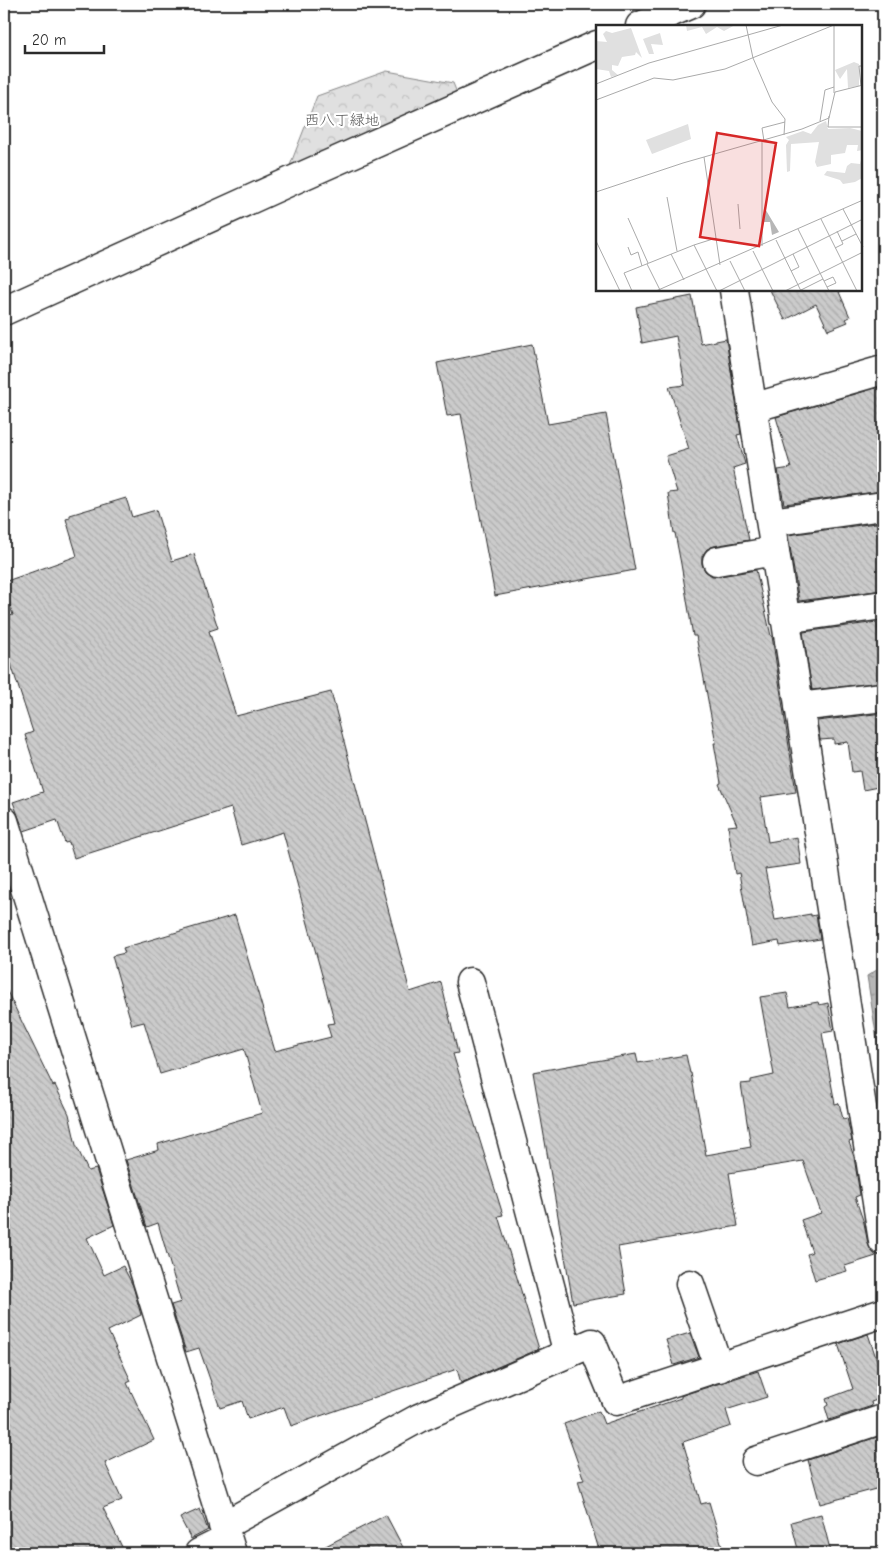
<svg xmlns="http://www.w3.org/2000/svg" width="887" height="1557" viewBox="0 0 887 1557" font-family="'Comic Neue','Klee One',sans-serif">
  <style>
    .park { fill: url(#park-crowns); stroke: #868686 }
    .water { fill: url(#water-ripples); stroke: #7e7e7e }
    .building { fill: url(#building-back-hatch); stroke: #2b2b2b }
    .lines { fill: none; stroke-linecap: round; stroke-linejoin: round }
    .minor-casing { stroke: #2b2b2b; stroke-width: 31 }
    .minor { stroke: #fff; stroke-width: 28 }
    .labels { text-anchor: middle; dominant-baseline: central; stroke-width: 4.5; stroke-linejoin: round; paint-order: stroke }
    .park-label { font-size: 15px; fill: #585858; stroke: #fff }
    .inset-road { fill: none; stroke: #aaa; stroke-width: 1 }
    .view { fill: #d62828; fill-opacity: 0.15; stroke: #d62828; stroke-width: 2.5 }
    .inset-edge { fill: none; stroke: #2b2b2b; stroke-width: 2.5 }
  </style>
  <defs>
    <pattern id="park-crowns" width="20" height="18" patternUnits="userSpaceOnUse" patternTransform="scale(1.25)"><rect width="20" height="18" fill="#e0e0e0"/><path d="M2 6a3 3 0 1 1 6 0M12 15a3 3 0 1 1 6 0" fill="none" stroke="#c0c0c0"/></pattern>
    <pattern id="water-ripples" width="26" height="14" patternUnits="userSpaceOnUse" patternTransform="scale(1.25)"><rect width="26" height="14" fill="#b6b6b6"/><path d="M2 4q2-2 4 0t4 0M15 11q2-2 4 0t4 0" fill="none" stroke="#949494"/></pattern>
    <pattern id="building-back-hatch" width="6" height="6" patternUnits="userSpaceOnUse" patternTransform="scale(1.25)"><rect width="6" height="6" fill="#cbcbcb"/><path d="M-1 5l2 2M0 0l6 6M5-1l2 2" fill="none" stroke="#aeaeae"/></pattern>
  </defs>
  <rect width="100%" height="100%" fill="#fff"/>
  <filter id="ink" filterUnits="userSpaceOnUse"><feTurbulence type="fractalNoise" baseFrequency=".02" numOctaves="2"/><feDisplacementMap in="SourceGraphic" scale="10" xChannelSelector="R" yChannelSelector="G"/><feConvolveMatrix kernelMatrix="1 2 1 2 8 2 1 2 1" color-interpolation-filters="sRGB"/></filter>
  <g filter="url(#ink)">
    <path class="park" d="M 387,71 L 453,83 L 461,103 L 289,168 L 317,96 Z"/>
    <path class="water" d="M 880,968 L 883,972 L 883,1079 L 867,976 Z"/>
    <path class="building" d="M 770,290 L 843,290 L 839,292 L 850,317 L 846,319 L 848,322 L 828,330 L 816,304 L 785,320 Z
      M 692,296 L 701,344 L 726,339 L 741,434 L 737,435 L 745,464 L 733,468 L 749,540 L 714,546 L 707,549 L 702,556 L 702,564 L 705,571 L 712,576 L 720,576 L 756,570 L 771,636 L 772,636 L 796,792 L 761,797 L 768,842 L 797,837 L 801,864 L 765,869 L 775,920 L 811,914 L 811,916 L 816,915 L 820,939 L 780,946 L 779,941 L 752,946 L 739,873 L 735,874 L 728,826 L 737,825 L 719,784 L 721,783 L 714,743 L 716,743 L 696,636 L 693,636 L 681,564 L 675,533 L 674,533 L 668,493 L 677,492 L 666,456 L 689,449 L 669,387 L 685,385 L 676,336 L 642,343 L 636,307 Z
      M 532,344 L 548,424 L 606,414 L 635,570 L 495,596 L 461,414 L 447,416 L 437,363 Z
      M 883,386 L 883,491 L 784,504 L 778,470 L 791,468 L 776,417 Z
      M 126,498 L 132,517 L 156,510 L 172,561 L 194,554 L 218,628 L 209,631 L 236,716 L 331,692 L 410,992 L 441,982 L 458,1053 L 453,1054 L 503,1215 L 498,1216 L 539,1349 L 461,1383 L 457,1369 L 291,1426 L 284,1407 L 248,1419 L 242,1401 L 220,1408 L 199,1348 L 186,1352 L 171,1305 L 181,1302 L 158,1223 L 147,1227 L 126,1160 L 159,1150 L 158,1144 L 262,1113 L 244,1049 L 160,1074 L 144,1022 L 132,1025 L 112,956 L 125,953 L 123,948 L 235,915 L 275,1051 L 331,1037 L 327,1024 L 335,1023 L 283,832 L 241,845 L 231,808 L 74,858 L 69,842 L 65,843 L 57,820 L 24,831 L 13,802 L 43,792 L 25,735 L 33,732 L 8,655 L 4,656 L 4,618 L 13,615 L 4,589 L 4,582 L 77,556 L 66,519 L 70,518 L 70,515 Z
      M 883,522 L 883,590 L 799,601 L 788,535 Z
      M 877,622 L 880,657 L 883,657 L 883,682 L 812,690 L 803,632 Z
      M 883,713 L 883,786 L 863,790 L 860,771 L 852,772 L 848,742 L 834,744 L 834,739 L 820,740 L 817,721 Z
      M 4,985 L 53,1086 L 55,1085 L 69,1114 L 76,1145 L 88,1171 L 96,1169 L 114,1225 L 87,1238 L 104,1275 L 123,1266 L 133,1286 L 141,1315 L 108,1331 L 131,1381 L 127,1383 L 154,1440 L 105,1463 L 122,1500 L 103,1508 L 125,1553 L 4,1553 Z
      M 787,993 L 790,1007 L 818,1002 L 819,1005 L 828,1003 L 833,1031 L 822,1033 L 835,1104 L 839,1103 L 843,1119 L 847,1118 L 852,1141 L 849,1142 L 854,1157 L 860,1195 L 855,1197 L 864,1223 L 868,1244 L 871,1250 L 876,1256 L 845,1266 L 847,1271 L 815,1280 L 807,1254 L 812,1252 L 801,1220 L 821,1213 L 803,1161 L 729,1173 L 738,1226 L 618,1247 L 626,1294 L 573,1303 L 533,1072 L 636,1054 L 638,1063 L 686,1055 L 690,1073 L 691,1073 L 706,1155 L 751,1147 L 741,1084 L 751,1083 L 751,1080 L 774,1075 L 760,997 Z
      M 690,1333 L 699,1357 L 674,1365 L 666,1340 Z
      M 868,1334 L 883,1378 L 883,1398 L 871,1402 L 872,1406 L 829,1420 L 825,1407 L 828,1405 L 826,1399 L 853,1389 L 838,1344 Z
      M 758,1371 L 767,1397 L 726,1410 L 731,1426 L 683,1442 L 701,1504 L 709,1502 L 724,1553 L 600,1553 L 578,1481 L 584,1480 L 564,1424 L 599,1411 L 604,1424 L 681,1398 L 681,1396 L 683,1395 Z
      M 880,1436 L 883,1449 L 883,1487 L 820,1504 L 808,1460 Z
      M 200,1509 L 208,1530 L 191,1539 L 180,1518 Z
      M 821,1514 L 831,1553 L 799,1553 L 791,1522 Z
      M 386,1515 L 406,1553 L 312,1553 Z"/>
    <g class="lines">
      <defs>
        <path id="minor" d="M 640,26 L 691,4
          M 734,290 L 883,1241
          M 4,311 L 300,177 L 597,45
          M 752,408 L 883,370
          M 771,522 L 883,506
          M 717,561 L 775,551
          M 785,619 L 883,605
          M 799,707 L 883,697
          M 4,821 L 232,1553
          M 470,982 L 568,1354
          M 690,1284 L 719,1368
          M 756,1461 L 883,1419
          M 223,1526 L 419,1418 L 592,1343 L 616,1401 L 883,1313
          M 199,1553 L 227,1539"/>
      </defs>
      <use href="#minor" class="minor-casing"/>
      <use href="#minor" class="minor"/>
    </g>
  </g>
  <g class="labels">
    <g class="park-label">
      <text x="342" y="120">西八丁緑地</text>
    </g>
  </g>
  <g transform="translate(596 25)">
    <rect width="266" height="266" fill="#fff"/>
    <path d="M 90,0 L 139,0 L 128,6 L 121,2 L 110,9 L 106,2 L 91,6 ZM 35,3 L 46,33 L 40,27 L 39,30 L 26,32 L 22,41 L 16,40 L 16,45 L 22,50 L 15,52 L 13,46 L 0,44 L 0,16 L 11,17 L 7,9 L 10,6 L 16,8 ZM 64,8 L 67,20 L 55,19 L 58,29 L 53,29 L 47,14 ZM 258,37 L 263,39 L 263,61 L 252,63 L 251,44 L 244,54 L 239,45 ZM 230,96 L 232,104 L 254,103 L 266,106 L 267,125 L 261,126 L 262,120 L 251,120 L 249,128 L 235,130 L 235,139 L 221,142 L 219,137 L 223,117 L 195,119 L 194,146 L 191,147 L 190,120 L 193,115 L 190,112 L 207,106 L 215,109 L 222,100 ZM 266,131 L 266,153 L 259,157 L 247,159 L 244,155 L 228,150 L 231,146 L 249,148 L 251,141 L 255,138 L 264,139 Z" fill="#e0e0e0"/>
    <path d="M 92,99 L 95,114 L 56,129 L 50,115 Z" fill="#e0e0e0"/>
    <path d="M 168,182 L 183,207 L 176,210 L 174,197 L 168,197 Z" fill="#b6b6b6"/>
    <path class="inset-road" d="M 150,0 L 157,33 L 176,77 L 189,94 L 188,110M 0,59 L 53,38 L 187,0M 265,61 L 263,41 L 267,41M 238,68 L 238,0M 0,75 L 58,53 L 77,55 L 129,44 L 238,0M 233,91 L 232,102 L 267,102M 224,96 L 229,65 L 238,62M 168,116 L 166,103 L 189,97M 108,132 L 124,240M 0,167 L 87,138 L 206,104 L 233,93 L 239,67 L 267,60M 71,172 L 81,226M 142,179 L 144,204M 247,184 L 267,222M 32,193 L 52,238M 225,194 L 261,266M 202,204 L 233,266M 180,215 L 205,266M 0,216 L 24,266M 246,216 L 260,209M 98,220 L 120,213M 166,221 L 166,116M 32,222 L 35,230 L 42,227 L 46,241M 239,223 L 247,219 L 241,206M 157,226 L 177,266M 75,229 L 88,255M 134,236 L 149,266M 51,239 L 64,265M 195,246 L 203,242 L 197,229M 228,256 L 237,252 L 240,258 L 231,262M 205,265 L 227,254M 36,266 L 28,248 L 98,220 L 121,266M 60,266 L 267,175M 123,266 L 267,194M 189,266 L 267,227"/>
    <path class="view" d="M 121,108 L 180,118 L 163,221 L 104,212 Z"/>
    <rect width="266" height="266" class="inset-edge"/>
  </g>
  <rect width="887" height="1557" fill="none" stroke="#fff" stroke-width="20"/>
  <rect x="10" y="10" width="867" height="1537" fill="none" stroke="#2b2b2b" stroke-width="2" filter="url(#ink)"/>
  <path d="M25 45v8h79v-8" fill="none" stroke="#2b2b2b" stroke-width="2.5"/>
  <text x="32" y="45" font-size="15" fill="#2b2b2b" stroke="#ffffff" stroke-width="4" paint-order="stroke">20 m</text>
</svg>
